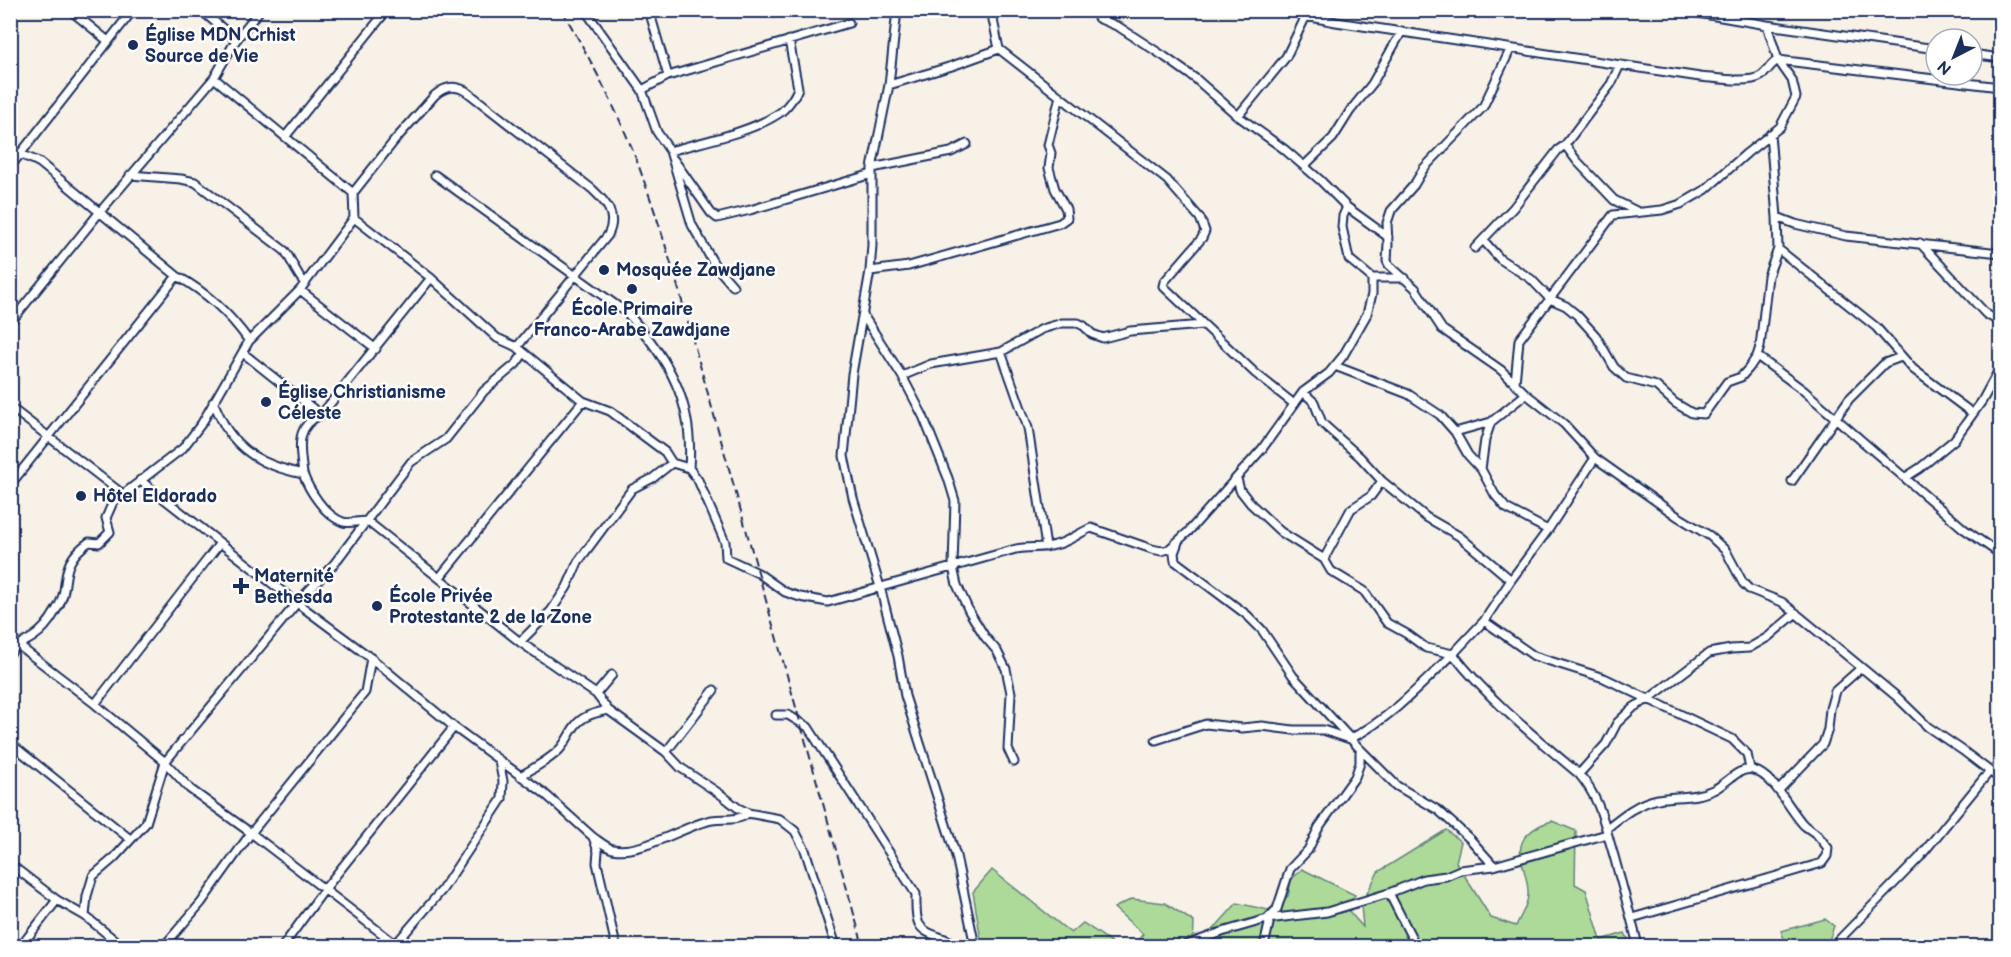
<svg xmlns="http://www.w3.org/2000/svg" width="2011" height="957" viewBox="0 0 2011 957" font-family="'Balsamiq Sans',sans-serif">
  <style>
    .green { fill: #adda99; stroke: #64847c; stroke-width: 1.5 }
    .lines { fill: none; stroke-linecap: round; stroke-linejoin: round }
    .minor-casing { stroke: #1b2f5e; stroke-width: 11 }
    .minor { stroke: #fff; stroke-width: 7 }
    .rail { stroke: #1b2f5e; stroke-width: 2; stroke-dasharray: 9 4.5; stroke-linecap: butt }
    .poi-dot { fill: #1b2f5e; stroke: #fff; stroke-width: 2 }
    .labels { text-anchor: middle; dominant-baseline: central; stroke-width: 5; stroke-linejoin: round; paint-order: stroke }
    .poi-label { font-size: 18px; font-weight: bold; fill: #1b2f5e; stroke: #fff; text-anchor: start }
  </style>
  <rect width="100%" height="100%" fill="#f8f1e8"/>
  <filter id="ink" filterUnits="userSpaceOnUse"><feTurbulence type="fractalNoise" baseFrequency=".0167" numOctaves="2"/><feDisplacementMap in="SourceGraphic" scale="12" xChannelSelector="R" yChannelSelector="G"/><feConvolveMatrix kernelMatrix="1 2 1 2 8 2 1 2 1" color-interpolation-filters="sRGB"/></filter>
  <g filter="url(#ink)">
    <path class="green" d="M 1552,821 L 1576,831 L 1575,884 L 1586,890 L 1601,940 L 1625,933 L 1631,946 L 1212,946 L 1211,932 L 1237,903 L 1268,910 L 1288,896 L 1291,880 L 1302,869 L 1355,895 L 1347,909 L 1363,927 L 1361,905 L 1378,872 L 1446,830 L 1461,842 L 1456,862 L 1491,918 L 1516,926 C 1520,917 1528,905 1528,895 C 1530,874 1510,850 1528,834 C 1536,827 1541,824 1552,821 Z
      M 992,870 L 1071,933 L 1083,923 L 1117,946 L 982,946 L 973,892 Z
      M 1132,899 L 1165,903 L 1194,922 L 1193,946 L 1133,946 L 1143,934 L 1114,908 Z
      M 1825,919 L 1834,926 L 1830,938 L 1832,946 L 1793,946 L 1784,939 L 1781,931 Z"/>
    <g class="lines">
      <defs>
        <path id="minor" d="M 70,10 L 108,41
          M 201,10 L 236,40
          M 585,10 L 642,90 L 657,132 L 670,151 L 692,225 L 714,264 L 733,286
          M 649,10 L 668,76
          M 897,10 L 889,85 L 872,168 L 872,245 L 870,271 L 852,374 L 844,456 L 853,498 L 880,587 L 898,656 L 905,696 L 956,856 L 975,946
          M 991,10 L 999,49 L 1167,180 L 1200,218 L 1205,231 L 1202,238 L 1164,282 L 1163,286 L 1255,373 L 1294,404
          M 1304,10 L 1306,16 L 1336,22 L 1700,77 C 1715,78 1748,84 1761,76 C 1768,71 1770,64 1778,60 L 2000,87
          M 1681,10 L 1767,25 L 1936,49
          M 1098,18 L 1119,27 L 1165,57 L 1196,79 L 1238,116 L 1284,149 L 1320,180 L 1347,207 L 1388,237
          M 1510,50 L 1483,107 L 1424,168 L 1414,185 L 1391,211 L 1387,223 L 1388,244 L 1387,261 L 1389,265 L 1415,288 L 1442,329 L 1501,370 L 1526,394 L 1564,424 L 1595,458 L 1677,516 L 1710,536 L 1726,551 L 1743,583 L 1749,589 L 1782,602 L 1896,696 L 1928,727 L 1962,750 L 2000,779
          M 1972,54 L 2000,58
          M 214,78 L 353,193
          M 889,85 L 952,66 L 999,49
          M 642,90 L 668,76 L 849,23
          M 1238,116 L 1286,57 L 1306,16
          M 285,137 L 387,10
          M 1565,145 L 1577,161 L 1614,200 L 1638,212
          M 10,149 C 20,156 30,157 40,163 L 177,276 C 206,292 230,314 249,341
          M 670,151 C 704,141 749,133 778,114 C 786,109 795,97 798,88 L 789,40
          M 674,160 L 711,213 L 717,218 L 750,210 L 872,174
          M 1304,166 L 1333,138 L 1350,111 L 1372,84 L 1402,31
          M 10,167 L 133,10
          M 872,168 L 951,152 L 967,144
          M 130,175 L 181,179 L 195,182 L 285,251 C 292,261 296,273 304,282
          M 435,175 L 627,313 C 670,360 694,403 689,468
          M 1347,207 L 1343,216 L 1342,227 L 1349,259 L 1372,278 L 1405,278
          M 1777,217 L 1795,224 L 1846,236 L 2000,253
          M 354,218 L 431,278 L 497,338 L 517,347 L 583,401 L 610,411 L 665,452 L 672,463 L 689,468 L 698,480 L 725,542 L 726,558 L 758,573 L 785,592 L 800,597 L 828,602 L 1016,549 C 1029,546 1042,549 1055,545 C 1068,542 1079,533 1091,528 L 1152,549 L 1161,551 L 1169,549 L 1188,532 L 1262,449 L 1303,392 L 1329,373 L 1343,356 L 1367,314 L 1372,294 L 1372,278
          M 1483,240 L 1500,259 L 1531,279 L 1550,299 L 1566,306 L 1577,315 L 1596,336 L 1614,367 L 1626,378 L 1656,386 L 1675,403 L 1692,413 L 1704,414 L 1727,382 L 1741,377 L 1749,368 L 1757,356 L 1760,347 L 1768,276 L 1778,249 L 1777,217 L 1770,134
          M 1920,243 L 1986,314 L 2000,322
          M 1475,248 L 1513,208 L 1558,150 L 1565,145 L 1611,84 L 1620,65
          M 1778,249 L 1876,327 L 1913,369 L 1972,413
          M 870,271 L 909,266 L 1060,223 L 1067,218 L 1066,209 L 1055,189 L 1049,168 L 1051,153 L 1048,145 L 1060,96
          M 300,290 L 376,349
          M 863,315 L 902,376 L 923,416 L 948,478 L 955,501 L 953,567 L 957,585 L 969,611 L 985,637 L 997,651 L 1006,669 L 1011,693 L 1008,749 L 1014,762
          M 10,323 L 99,213 L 214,78 L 236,40 L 260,10
          M 1001,352 L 1028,428 L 1046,547
          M 243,353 L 321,415
          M 1757,356 L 1803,390 L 1964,529 L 2000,554
          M 1335,366 L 1408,394 L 1440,415 L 1455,432 L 1468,455 L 1481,469 L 1495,495 L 1506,508 L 1548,530 L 1511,580 L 1484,621 L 1453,654 C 1489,700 1535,737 1579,774 C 1601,800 1604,824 1614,856 C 1622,886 1631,916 1638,946
          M 902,376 L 931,364 L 1001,352 L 1042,329 L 1062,323 L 1078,323 L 1084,326 L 1092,334 L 1103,338 L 1130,331 L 1203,325
          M 1515,383 L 1519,340 L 1613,215 L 1662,210 L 1681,204 L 1705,190 L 1747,153 L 1780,127 L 1796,97 L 1792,80 L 1778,60 L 1767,25
          M 1303,392 L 1314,402 L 1322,423 L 1360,457 L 1382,481 L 1426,517 L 1459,536 L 1511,580
          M 213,402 C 219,413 223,426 231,435 C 249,459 275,468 303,474 C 309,490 325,516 343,522 C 349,524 360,521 367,521 L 520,642 L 596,694 L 608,710 L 666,752 L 681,768 L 723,796 L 738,808 L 748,813 L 780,819 L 795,831 L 805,850 L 836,946
          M 10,407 L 124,495
          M 1455,432 L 1491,422 L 1526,394
          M 1481,469 L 1485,440 L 1491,422
          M 303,474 C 300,449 294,426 321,415 L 431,278
          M 1906,477 L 1920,468 L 1954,440 L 1982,401 L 2000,368
          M 1237,479 L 1240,490 L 1251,504 L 1281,532 L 1324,559 L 1331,571 L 1364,591 L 1387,623 L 1407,634 L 1426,648 L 1453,654
          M 140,480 L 297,603 L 371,658 L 454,727 L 544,793 L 593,837 L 598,851 L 597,863 L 616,946
          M 1792,481 L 1849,399 L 1885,363 L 1901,357
          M 10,485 L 177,276
          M 1548,530 L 1595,458
          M 1178,542 L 1174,553 L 1175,561 L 1247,615 L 1262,630 L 1293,676 L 1360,749 L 1397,786 L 1438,810 L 1470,839 L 1494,866
          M 1324,559 L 1351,509 L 1371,496 L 1382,481
          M 440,577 L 583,401
          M 1484,621 L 1534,656 L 1604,678 L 1732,739 L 1747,754 L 1750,769
          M 10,639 L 95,704 L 165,762 L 190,789 L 251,833 L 398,946
          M 520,642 L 551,611 L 567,587 L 578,562 L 632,489 L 653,478 L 672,463
          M 10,653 C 17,644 24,643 33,637 C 42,631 50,621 55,612 C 74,585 54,567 89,542 L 99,543 L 110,532 L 106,518 L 113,502 L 183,448 L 202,423 L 249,341 L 300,290 L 354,218 L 353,193 L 395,140 L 435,95 C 446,86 454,85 466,91 L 592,189 C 606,202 618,215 608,235 L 517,347
          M 596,694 L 612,675
          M 95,704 L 220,543
          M 776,715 L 788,715 L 808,727 L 916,894 C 916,903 915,916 919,924 C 926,937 947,936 957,946
          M 1156,740 L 1206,724 L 1242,728 L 1262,726 L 1293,730 L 1323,730 L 1350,739 C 1391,718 1420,686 1453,654
          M 10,743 L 130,839
          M 666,752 L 714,690
          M 1579,774 L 1606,744 L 1617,723 L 1634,707 L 1650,698 L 1709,653 L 1731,649 L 1749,648 L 1768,637 L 1796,613
          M 520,776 C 534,768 548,761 559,750 C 566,743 569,734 575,726 C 583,715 596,713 608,710
          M 1779,790 L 1823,744 L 1828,729 L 1830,709 L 1835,691 L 1861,668
          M 1607,828 C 1623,815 1638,803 1658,799 C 1676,796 1696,798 1713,790 C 1725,785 1739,766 1753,770 C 1774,776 1788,807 1802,823 C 1806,828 1812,830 1816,834 C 1821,838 1824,844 1828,848 L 1827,856 L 1822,863 L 1632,918
          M 593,837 C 599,841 607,848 613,849 C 642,855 685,825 712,820 C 725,818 737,822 748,813
          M 10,864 L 57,900 L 85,916 L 122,946
          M 85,916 L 87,896 L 93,876 L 114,858 L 146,823 L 165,762 L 297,603 L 334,564 L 411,462 L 446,439 L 484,391 L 516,364 L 524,353
          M 21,946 L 57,900
          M 164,946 L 201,903 L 251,833 L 365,692 L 371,658
          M 283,946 L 324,890 L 454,727
          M 394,946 L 442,890 L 502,799 L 503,781 L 499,761
          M 1184,946 L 1222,932 L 1267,919 L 1277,909 L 1290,869 L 1308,850 L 1319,827 L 1355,777 L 1360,763 L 1360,749
          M 1264,946 L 1269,924 L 1267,919 L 1327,912 L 1389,893
          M 1416,946 L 1389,893 L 1424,879 L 1446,876 L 1460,870 L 1494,866 L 1607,834
          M 1833,946 L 1919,858 L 1989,772"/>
      </defs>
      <use href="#minor" class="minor-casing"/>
      <use href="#minor" class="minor"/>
      <path class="rail" d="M 562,10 C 593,64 624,122 644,181 C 657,216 667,251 678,287 L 863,946"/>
    </g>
  </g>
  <g class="poi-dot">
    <circle cx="133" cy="45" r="6"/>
    <circle cx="604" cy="270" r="6"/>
    <circle cx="632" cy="289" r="6"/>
    <circle cx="266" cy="402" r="6"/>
    <circle cx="81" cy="496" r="6"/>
    <path d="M238 577h6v6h6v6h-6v6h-6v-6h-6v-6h6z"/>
    <circle cx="377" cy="606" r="6"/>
  </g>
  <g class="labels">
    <g class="poi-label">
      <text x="145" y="35">Église MDN Crhist<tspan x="145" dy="21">Source de Vie</tspan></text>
      <text x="616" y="270">Mosquée Zawdjane</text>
      <text x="632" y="309" text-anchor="middle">École Primaire<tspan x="632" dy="21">Franco-Arabe Zawdjane</tspan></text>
      <text x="278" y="392">Église Christianisme<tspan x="278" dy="21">Céleste</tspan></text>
      <text x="93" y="496">Hôtel Eldorado</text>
      <text x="254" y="576">Maternité<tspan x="254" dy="21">Bethesda</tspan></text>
      <text x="389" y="596">École Privée<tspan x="389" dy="21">Protestante 2 de la Zone</tspan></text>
    </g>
  </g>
  <rect width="2011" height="957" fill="none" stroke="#fff" stroke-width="36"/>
  <rect x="18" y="18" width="1975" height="921" fill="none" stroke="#1b2f5e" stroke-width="2" filter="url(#ink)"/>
  <g transform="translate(1954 57) rotate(222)"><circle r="28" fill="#ffffff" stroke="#a4acbf" stroke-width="1.5"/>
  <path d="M0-4.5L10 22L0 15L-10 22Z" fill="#1b2f5e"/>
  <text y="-9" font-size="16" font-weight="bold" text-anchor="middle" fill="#1b2f5e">N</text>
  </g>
</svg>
